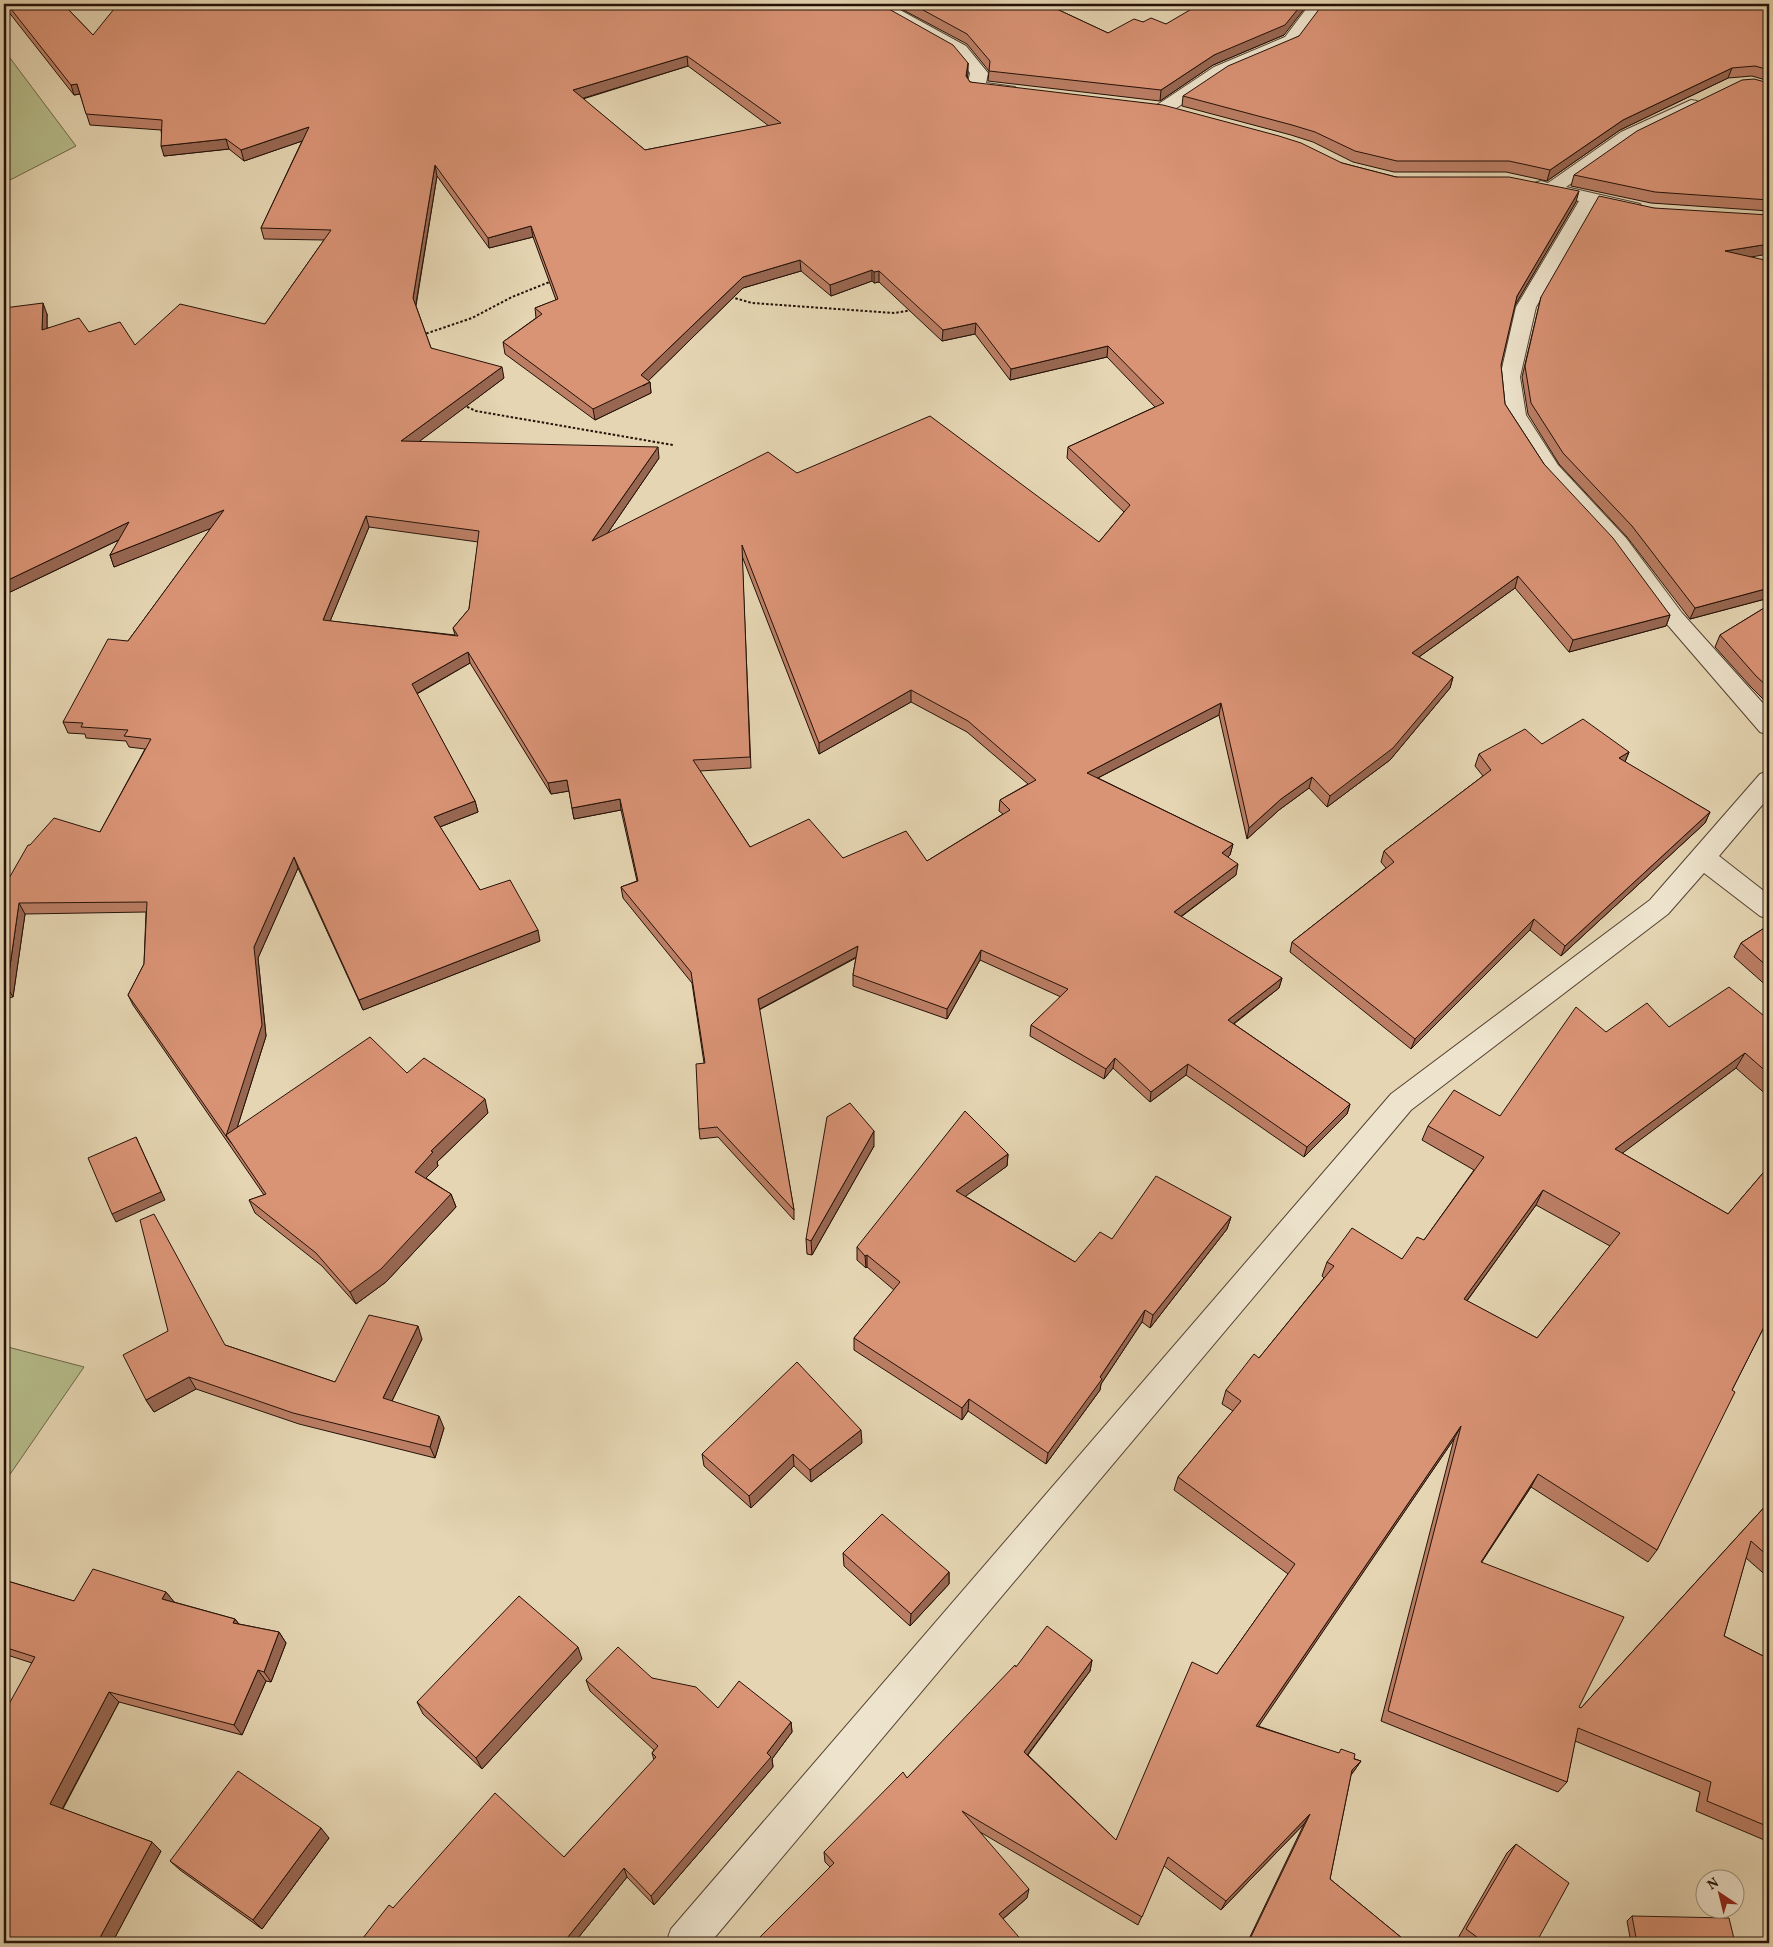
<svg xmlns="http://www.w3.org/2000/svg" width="1773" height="1947" viewBox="0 0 1773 1947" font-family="Vollkorn,serif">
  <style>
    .green { fill: #b6bd8b; stroke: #6d6749 }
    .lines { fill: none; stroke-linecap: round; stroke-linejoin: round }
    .minor-casing { stroke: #544232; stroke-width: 2 }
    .path { stroke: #241107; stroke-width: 2; stroke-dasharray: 2.5 2; stroke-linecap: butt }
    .minor { fill: #eee4cd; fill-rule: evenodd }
    .wall { fill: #bb7e65; stroke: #241107; fill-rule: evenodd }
    .shaded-wall { fill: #986752; stroke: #241107 }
    .building { fill: #d99375; stroke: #241107; fill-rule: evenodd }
  </style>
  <rect width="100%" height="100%" fill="#e5d5b2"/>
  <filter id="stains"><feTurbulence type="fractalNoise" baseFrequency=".004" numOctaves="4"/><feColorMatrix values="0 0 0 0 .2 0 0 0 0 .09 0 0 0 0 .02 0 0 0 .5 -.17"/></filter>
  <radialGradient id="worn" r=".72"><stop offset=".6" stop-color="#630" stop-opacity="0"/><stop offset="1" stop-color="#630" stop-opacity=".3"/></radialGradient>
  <path class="green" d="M 4,50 L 76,146 L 12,179 L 4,181 Z
    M 4,1346 L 84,1367 L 4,1483 Z"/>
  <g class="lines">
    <defs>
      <path id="minor" d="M 869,4 L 889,4 L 966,46 L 988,73 L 986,83 L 1015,87 L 1018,91 L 1015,95 L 1009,96 L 970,91 L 967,87 L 970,73 L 954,54 L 871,7 Z
        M 1310,4 L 1326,4 L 1297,45 L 1226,75 L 1169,113 L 1163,114 L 1157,113 L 1154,109 L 1157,105 L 1214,67 L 1285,37 Z
        M 1691,100 L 1697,101 L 1700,105 L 1697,109 L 1633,140 L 1566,187 L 1640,204 L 1642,208 L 1640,212 L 1633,214 L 1595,205 L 1536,307 L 1520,377 L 1526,415 L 1558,465 L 1626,538 L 1682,613 L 1769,710 L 1769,735 L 1760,732 L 1666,623 L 1610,548 L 1542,474 L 1504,415 L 1500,377 L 1516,307 L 1579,201 L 1534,191 L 1532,187 L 1534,183 L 1541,181 L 1548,183 L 1621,132 Z
        M 1769,771 L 1769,797 L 1719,856 L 1769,895 L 1769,919 L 1760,916 L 1704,873 L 1668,914 L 1411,1110 L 710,1943 L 666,1943 L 671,1929 L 1391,1094 L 1650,900 L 1760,774 Z"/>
    </defs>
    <use href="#minor" class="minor-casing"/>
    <path class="path" d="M 731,297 L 752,303 L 894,313 L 913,310
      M 422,335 L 472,318 L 512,297 L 552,281
      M 463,405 L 476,411 L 673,445"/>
    <use href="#minor" class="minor"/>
  </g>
  <path class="wall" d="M 4,4 L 63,4 L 93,35 L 968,63 L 967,78 L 970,82 L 1342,163 L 1396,177 L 1576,202 L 1515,305 L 1501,365 L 1505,404 L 1544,464 L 1670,615 L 1666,626 L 1569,652 L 1515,588 L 1419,657 L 1453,677 L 1450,688 L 1390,760 L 1327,807 L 1309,788 L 1279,810 L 1247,839 L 1219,715 L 1098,778 L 1233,844 L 1230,855 L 1228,857 L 1236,875 L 1181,917 L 1282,978 L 1279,988 L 1234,1024 L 1350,1104 L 1347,1114 L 1304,1157 L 1186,1075 L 1150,1102 L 1113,1068 L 1104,1079 L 1030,1036 L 1031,1025 L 1061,997 L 980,960 L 947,1019 L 853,986 L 853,975 L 856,958 L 759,1010 L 794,1210 L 794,1220 L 718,1137 L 700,1139 L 699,1129 L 704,1063 L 692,983 L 623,898 L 621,887 L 637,881 L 621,810 L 574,819 L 569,791 L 551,794 L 470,663 L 417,694 L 475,801 L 478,812 L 440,827 L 480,890 L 540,941 L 363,1010 L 298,868 L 258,958 L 266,1036 L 237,1128 L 407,1073 L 488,1113 L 437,1162 L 438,1166 L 426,1178 L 451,1194 L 456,1207 L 386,1282 L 356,1304 L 322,1266 L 255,1213 L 249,1200 L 264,1195 L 133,1005 L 128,995 L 144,964 L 146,912 L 25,914 L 13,997 L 4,999 L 4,887 L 30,845 L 100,832 L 145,749 L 129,747 L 126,741 L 86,738 L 85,734 L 68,733 L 63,722 L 128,641 L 211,528 L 114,567 L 110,555 L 119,540 L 4,595 L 47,314 L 47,328 L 89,332 L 135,345 L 265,324 L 324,240 L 264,239 L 261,228 L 302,141 L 244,161 L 229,149 L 164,156 L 161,130 L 90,125 L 80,94 L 74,95 L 4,6 ZM 688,66 L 769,126 L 645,150 L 583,99 ZM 437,176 L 489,248 L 533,237 L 556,300 L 535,308 L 536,318 L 503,342 L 505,354 L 595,420 L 651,393 L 650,382 L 648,381 L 743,288 L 801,271 L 831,296 L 872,281 L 874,283 L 879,282 L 942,341 L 975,334 L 1010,380 L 1107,357 L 1155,407 L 1068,447 L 1067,458 L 1124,512 L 1099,542 L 797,473 L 607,534 L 659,458 L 418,442 L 504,378 L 431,348 L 416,306 ZM 369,527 L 478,542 L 469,609 L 453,628 L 455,635 L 330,621 ZM 742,556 L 819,754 L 911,702 L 967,732 L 1028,784 L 1000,800 L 999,811 L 1003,814 L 927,861 L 843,858 L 750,847 L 700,771 L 751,768 Z
    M 892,4 L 1046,4 L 1108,33 L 1143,22 L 1284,35 L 1213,65 L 1160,101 L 988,81 L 989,71 L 967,44 Z
    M 1769,4 L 1769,81 L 1752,76 L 1728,78 L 1620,130 L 1547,181 L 1506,172 L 1394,172 L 1353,162 L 1313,142 L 1291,135 L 1182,106 L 1183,96 L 1299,36 Z
    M 1769,83 L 1769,211 L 1651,203 L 1571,186 L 1574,175 Z
    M 1654,208 L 1751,257 L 1769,598 L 1690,619 L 1627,537 L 1559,464 L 1528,414 L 1522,377 L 1541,297 Z
    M 1769,605 L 1769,705 L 1751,687 L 1715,647 L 1720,635 Z
    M 1542,744 L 1629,752 L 1625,762 L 1710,812 L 1705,823 L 1561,956 L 1530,930 L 1411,1049 L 1290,952 L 1292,942 L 1386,868 L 1381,862 L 1384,851 L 1483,776 L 1475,766 L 1479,754 Z
    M 1769,925 L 1769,988 L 1734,957 L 1741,943 Z
    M 1769,1020 L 1769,1097 L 1736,1068 L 1622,1153 L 1728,1214 L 1769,1166 L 1769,1325 L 1766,1323 L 1732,1390 L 1657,1550 L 1648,1562 L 1531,1487 L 1481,1562 L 1579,1707 L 1581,1708 L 1769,1502 L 1769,1578 L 1746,1558 L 1724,1636 L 1769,1659 L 1769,1842 L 1696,1811 L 1700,1792 L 1575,1741 L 1567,1782 L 1558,1792 L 1381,1721 L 1454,1439 L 1258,1726 L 1361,1761 L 1354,1771 L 1351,1775 L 1330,1879 L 1408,1943 L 1247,1943 L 1304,1824 L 1221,1910 L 1164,1866 L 1138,1925 L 980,1832 L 1027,1898 L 1003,1919 L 830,1867 L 825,1862 L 824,1852 L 907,1778 L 1016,1667 L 1092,1660 L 1090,1671 L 1028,1755 L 1116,1840 L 1217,1674 L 1288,1574 L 1174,1490 L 1178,1477 L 1233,1411 L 1222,1404 L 1226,1390 L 1259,1358 L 1324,1278 L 1322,1276 L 1327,1262 L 1402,1259 L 1424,1240 L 1474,1170 L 1422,1140 L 1428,1126 L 1500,1116 L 1606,1032 L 1669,1027 ZM 1536,1205 L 1610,1246 L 1537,1338 L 1467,1301 Z
    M 874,1146 L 812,1255 L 807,1254 L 806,1239 Z
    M 1008,1154 L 1007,1166 L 965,1196 L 1075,1262 L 1112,1239 L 1231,1217 L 1227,1229 L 1150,1328 L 1142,1322 L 1101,1384 L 1100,1390 L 1046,1464 L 968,1411 L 962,1420 L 854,1350 L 854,1338 L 894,1290 L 867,1267 L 866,1268 L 857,1260 L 857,1247 Z
    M 422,1339 L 392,1401 L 444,1428 L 435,1458 L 299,1424 L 196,1389 L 154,1412 L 146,1400 L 225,1345 L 335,1382 Z
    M 862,1443 L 811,1482 L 794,1466 L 751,1508 L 704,1466 L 702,1454 Z
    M 843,1553 L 949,1572 L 949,1584 L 910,1626 L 844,1566 Z
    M 4,1580 L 74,1601 L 166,1592 L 174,1602 L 235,1619 L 239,1624 L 279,1632 L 286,1643 L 271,1682 L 266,1681 L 242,1735 L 119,1702 L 63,1809 L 152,1842 L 161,1851 L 112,1943 L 4,1943 L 32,1663 L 4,1654 Z
    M 582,1659 L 482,1769 L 423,1714 L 417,1702 Z
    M 652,1678 L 718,1708 L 791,1722 L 792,1732 L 772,1759 L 773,1767 L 654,1905 L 627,1877 L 574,1943 L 359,1943 L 393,1908 L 564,1857 L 654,1760 L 652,1753 L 654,1750 L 590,1691 L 586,1680 Z
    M 329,1838 L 262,1929 L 180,1870 L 170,1861 Z
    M 1516,1844 L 1536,1943 L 1465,1943 L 1458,1938 L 1507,1853 Z
    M 1632,1916 L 1735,1943 L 1631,1943 L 1627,1921 Z"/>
  <path class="shaded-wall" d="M 1302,4 L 1308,4 L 1284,35 L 1213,65 L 1160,101 L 1161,90 L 1214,55 Z
    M 687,56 L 688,66 L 574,101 L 573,90 Z
    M 968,63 L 968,74 L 965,87 L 966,76 Z
    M 1732,68 L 1728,78 L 1620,130 L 1547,181 L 1550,170 L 1623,120 Z
    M 77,84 L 80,94 L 74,95 L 71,85 Z
    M 309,127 L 311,138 L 244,161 L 241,150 Z
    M 226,139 L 229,149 L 164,156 L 161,146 Z
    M 435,165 L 437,176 L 415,309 L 413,298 Z
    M 1579,191 L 1576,202 L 1514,307 L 1517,296 Z
    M 531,226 L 533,237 L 489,248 L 488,238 Z
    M 1769,244 L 1769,254 L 1721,262 L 1725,251 Z
    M 800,260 L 801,271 L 743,288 L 643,386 L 650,382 L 651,393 L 595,420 L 593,409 L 641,375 L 743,277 Z
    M 872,270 L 872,281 L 831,296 L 830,285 Z
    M 879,271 L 879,282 L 874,283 L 874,272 Z
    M 43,303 L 47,314 L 47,341 L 42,330 Z
    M 976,323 L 975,334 L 942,341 L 943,330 Z
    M 1108,346 L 1107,357 L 1010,380 L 1011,369 Z
    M 502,367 L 504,378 L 404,453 L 401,441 Z
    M 658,447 L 659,458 L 594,553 L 592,541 Z
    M 224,510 L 227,522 L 114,567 L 110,555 Z
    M 366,516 L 369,527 L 326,631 L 323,620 Z
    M 129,522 L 133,533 L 4,595 L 4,582 Z
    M 1518,576 L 1515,588 L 1409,664 L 1412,653 Z
    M 1769,588 L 1769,598 L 1690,619 L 1695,608 Z
    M 1670,615 L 1666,626 L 1569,652 L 1573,640 Z
    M 468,652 L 470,663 L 414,695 L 412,684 Z
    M 1453,677 L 1450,688 L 1390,760 L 1327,807 L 1330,796 Z
    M 911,690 L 911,702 L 819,754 L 819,743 Z
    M 1221,703 L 1219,715 L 1086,784 L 1087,773 Z
    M 1629,752 L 1624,764 L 1619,758 Z
    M 1312,777 L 1309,788 L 1279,810 L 1247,839 L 1249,828 L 1281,799 Z
    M 567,780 L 569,791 L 551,794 L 548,783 Z
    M 620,799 L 621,810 L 574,819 L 572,808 Z
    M 475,801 L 478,812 L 437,828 L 434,817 Z
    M 1710,812 L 1705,823 L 1561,956 L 1565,946 Z
    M 1233,844 L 1230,855 L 1220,864 L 1222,853 Z
    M 294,857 L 298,868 L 258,958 L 266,1036 L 232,1144 L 226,1136 L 254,947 Z
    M 1238,864 L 1236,875 L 1172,923 L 1174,912 Z
    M 19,903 L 25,914 L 13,997 L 7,987 Z
    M 1534,919 L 1530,930 L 1411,1049 L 1415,1039 Z
    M 538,930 L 540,941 L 363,1010 L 359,1000 Z
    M 858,946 L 858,956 L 758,1010 L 758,999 Z
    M 981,950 L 980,960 L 947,1019 L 947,1009 Z
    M 1282,978 L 1279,988 L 1225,1030 L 1228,1020 Z
    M 1745,1053 L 1736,1068 L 1608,1164 L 1615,1149 Z
    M 1115,1058 L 1113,1068 L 1104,1079 L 1106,1069 Z
    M 1188,1064 L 1186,1075 L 1150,1102 L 1151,1092 Z
    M 485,1099 L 488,1113 L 437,1162 L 438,1166 L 419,1185 L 415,1172 L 431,1151 Z
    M 1350,1104 L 1347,1114 L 1304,1157 L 1307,1147 Z
    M 874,1131 L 874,1146 L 812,1255 L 811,1241 Z
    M 136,1137 L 165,1200 L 116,1222 L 112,1214 Z
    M 1008,1154 L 1007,1166 L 955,1204 L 956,1191 Z
    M 1543,1190 L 1536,1205 L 1458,1313 L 1464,1299 Z
    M 451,1194 L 456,1207 L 386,1282 L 356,1304 L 350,1292 Z
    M 1231,1217 L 1227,1229 L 1150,1328 L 1153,1315 Z
    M 867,1255 L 867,1267 L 866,1268 L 865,1256 Z
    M 1145,1310 L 1142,1322 L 1101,1384 L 1100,1390 L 1046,1464 L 1048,1453 L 1100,1377 Z
    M 418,1326 L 422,1339 L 388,1409 L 383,1398 Z
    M 189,1377 L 196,1389 L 154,1412 L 146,1400 Z
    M 969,1399 L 968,1411 L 962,1420 L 962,1408 Z
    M 439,1416 L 444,1428 L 435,1458 L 430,1447 Z
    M 1461,1426 L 1454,1439 L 1252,1736 L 1256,1726 Z
    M 861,1430 L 862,1443 L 811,1482 L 810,1470 Z
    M 793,1454 L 794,1466 L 751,1508 L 749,1496 Z
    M 1538,1474 L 1531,1487 L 1474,1574 L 1481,1562 Z
    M 949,1572 L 949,1584 L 910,1626 L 911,1614 Z
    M 166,1592 L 175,1603 L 162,1599 Z
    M 235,1619 L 243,1630 L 233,1623 Z
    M 279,1632 L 286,1643 L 271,1682 L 264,1672 Z
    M 578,1647 L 582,1659 L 482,1769 L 476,1758 Z
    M 1092,1660 L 1090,1671 L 1022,1762 L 1024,1752 Z
    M 258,1670 L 266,1681 L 242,1735 L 234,1725 Z
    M 109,1692 L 119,1702 L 60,1813 L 50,1804 Z
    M 791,1722 L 792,1732 L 772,1759 L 773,1767 L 654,1905 L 651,1896 L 767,1753 Z
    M 1361,1761 L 1354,1771 L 1346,1780 L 1352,1770 Z
    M 1310,1814 L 1304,1824 L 1221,1910 L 1226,1901 Z
    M 321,1828 L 329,1838 L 262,1929 L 253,1920 Z
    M 152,1842 L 161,1851 L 112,1943 L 97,1943 Z
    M 624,1868 L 627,1877 L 574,1943 L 563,1943 Z
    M 1029,1889 L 1027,1898 L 998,1923 L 999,1914 Z"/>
  <path class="building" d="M 7,4 L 63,4 L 93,35 L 118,4 L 880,4 L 953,45 L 968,63 L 966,76 L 970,82 L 1163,105 L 1279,136 L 1301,143 L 1342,163 L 1396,177 L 1509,177 L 1579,191 L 1517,296 L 1501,365 L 1505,404 L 1544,464 L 1613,538 L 1670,615 L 1573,640 L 1518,576 L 1412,653 L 1453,677 L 1393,748 L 1330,796 L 1312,777 L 1281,799 L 1249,828 L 1221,703 L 1087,773 L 1233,844 L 1222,853 L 1238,864 L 1174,912 L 1282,978 L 1228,1020 L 1350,1104 L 1307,1147 L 1188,1064 L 1151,1092 L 1115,1058 L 1106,1069 L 1031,1025 L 1068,989 L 981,950 L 947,1009 L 853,975 L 858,946 L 758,999 L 794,1210 L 717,1127 L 699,1129 L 696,1064 L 705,1063 L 691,972 L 621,887 L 638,881 L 620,799 L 572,808 L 567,780 L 548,783 L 468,652 L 412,684 L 475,801 L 434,817 L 480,890 L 510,880 L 538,930 L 359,1000 L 294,857 L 254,947 L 262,1025 L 226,1136 L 128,995 L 144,964 L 147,902 L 19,903 L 7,987 L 4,987 L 4,887 L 28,845 L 30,845 L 54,818 L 100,832 L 151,739 L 124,736 L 128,730 L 81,727 L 83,723 L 63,722 L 108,639 L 128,641 L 224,510 L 110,555 L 129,522 L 4,582 L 4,308 L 43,303 L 42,330 L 79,318 L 89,332 L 120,322 L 135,345 L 180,304 L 265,324 L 331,230 L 261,228 L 309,127 L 241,150 L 226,139 L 161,146 L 162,120 L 86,114 L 77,84 L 71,85 ZM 687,56 L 781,123 L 645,150 L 573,90 ZM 435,165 L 488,238 L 531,226 L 558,299 L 535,308 L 542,314 L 503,342 L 593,409 L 650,382 L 641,375 L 743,277 L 800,260 L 830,285 L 872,270 L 874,272 L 879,271 L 943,330 L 976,323 L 1011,369 L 1108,346 L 1164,403 L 1068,447 L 1130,505 L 1099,542 L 930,416 L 797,473 L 768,452 L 592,541 L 658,447 L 401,441 L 502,367 L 431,348 L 413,298 ZM 366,516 L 479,531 L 469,609 L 453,628 L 458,636 L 323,620 ZM 742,545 L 819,743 L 911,690 L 968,721 L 1036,780 L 1000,800 L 1010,810 L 927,861 L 906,831 L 843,858 L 809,819 L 750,847 L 693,760 L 750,757 Z
    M 912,4 L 1046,4 L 1108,33 L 1134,19 L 1143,22 L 1151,18 L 1166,24 L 1200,4 L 1302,4 L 1285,25 L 1214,55 L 1161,90 L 989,71 L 990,61 L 967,34 Z
    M 1323,4 L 1769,4 L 1769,70 L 1755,66 L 1732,68 L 1623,120 L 1550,170 L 1509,161 L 1397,161 L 1355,151 L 1315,132 L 1292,125 L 1183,96 L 1228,66 L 1299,36 Z
    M 1754,79 L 1769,83 L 1769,200 L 1655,192 L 1574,175 L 1637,131 L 1742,80 Z
    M 1599,196 L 1654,208 L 1769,215 L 1769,244 L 1725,251 L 1769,261 L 1769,588 L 1695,608 L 1632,526 L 1563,453 L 1531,403 L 1525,366 L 1541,297 Z
    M 1769,605 L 1769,688 L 1756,676 L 1720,635 Z
    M 1583,719 L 1629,752 L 1619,758 L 1710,812 L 1565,946 L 1534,919 L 1415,1039 L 1292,942 L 1394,862 L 1384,851 L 1491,770 L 1479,754 L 1525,729 L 1542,744 Z
    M 1769,925 L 1769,968 L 1741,943 Z
    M 1729,987 L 1769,1020 L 1769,1074 L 1745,1053 L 1615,1149 L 1728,1214 L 1769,1166 L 1769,1317 L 1732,1390 L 1735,1392 L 1657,1550 L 1538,1474 L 1481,1562 L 1624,1617 L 1579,1707 L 1581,1708 L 1769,1502 L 1769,1557 L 1751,1541 L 1724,1636 L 1769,1659 L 1769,1827 L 1707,1801 L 1711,1782 L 1578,1728 L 1567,1782 L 1388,1711 L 1461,1426 L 1256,1726 L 1339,1753 L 1341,1749 L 1355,1754 L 1354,1759 L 1361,1761 L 1352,1770 L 1330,1879 L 1408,1943 L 1248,1943 L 1310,1814 L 1226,1901 L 1168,1857 L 1142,1917 L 962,1811 L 1029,1889 L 999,1914 L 1024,1943 L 754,1943 L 834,1863 L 824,1852 L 903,1772 L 907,1778 L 1015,1665 L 1016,1667 L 1047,1626 L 1092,1660 L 1024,1752 L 1116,1840 L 1192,1662 L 1217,1674 L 1295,1564 L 1178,1477 L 1241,1401 L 1226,1390 L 1254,1354 L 1259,1358 L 1334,1266 L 1327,1262 L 1352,1228 L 1402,1259 L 1417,1237 L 1424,1240 L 1484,1157 L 1428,1126 L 1454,1090 L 1500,1116 L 1576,1007 L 1606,1032 L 1647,1003 L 1669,1027 ZM 1543,1190 L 1620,1233 L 1537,1338 L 1464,1299 Z
    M 370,1037 L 407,1073 L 424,1058 L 485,1099 L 431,1151 L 433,1152 L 415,1172 L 451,1194 L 381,1269 L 350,1292 L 316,1253 L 249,1200 L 266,1194 L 226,1135 Z
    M 850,1103 L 874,1131 L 811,1241 L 806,1239 L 827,1117 Z
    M 965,1111 L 1008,1154 L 956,1191 L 1075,1262 L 1100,1232 L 1112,1239 L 1156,1176 L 1231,1217 L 1153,1315 L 1145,1310 L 1100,1377 L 1102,1379 L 1048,1453 L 969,1399 L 962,1408 L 854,1338 L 900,1282 L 867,1255 L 865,1256 L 857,1247 Z
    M 136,1137 L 161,1192 L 112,1214 L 88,1158 Z
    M 154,1214 L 225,1345 L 335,1382 L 369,1315 L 418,1326 L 383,1398 L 439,1416 L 430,1447 L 293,1413 L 189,1377 L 146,1400 L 123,1355 L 168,1331 L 140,1220 Z
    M 797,1362 L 861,1430 L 810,1470 L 793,1454 L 749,1496 L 702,1454 Z
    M 882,1514 L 949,1572 L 911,1614 L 843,1553 Z
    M 93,1569 L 166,1592 L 162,1599 L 235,1619 L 233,1623 L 279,1632 L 264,1672 L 258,1670 L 234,1725 L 109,1692 L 50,1804 L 152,1842 L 97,1943 L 4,1943 L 4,1713 L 35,1657 L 4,1647 L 4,1580 L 74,1601 Z
    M 519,1596 L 578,1647 L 476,1758 L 417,1702 Z
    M 618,1647 L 652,1678 L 696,1687 L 718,1708 L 739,1681 L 791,1722 L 767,1753 L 771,1757 L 651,1896 L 624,1868 L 563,1943 L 359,1943 L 389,1905 L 393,1908 L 495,1793 L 564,1857 L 656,1757 L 652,1753 L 658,1746 L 586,1680 Z
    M 238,1771 L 321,1828 L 253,1920 L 170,1861 Z
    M 1516,1844 L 1569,1883 L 1536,1943 L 1485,1943 L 1466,1929 Z
    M 1632,1916 L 1729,1918 L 1735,1943 L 1637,1943 Z"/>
  <rect width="1773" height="1947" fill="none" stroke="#e5d5b2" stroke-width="20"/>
  <rect x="5" y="5" width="1763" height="1937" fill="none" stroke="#241107" stroke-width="2.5"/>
  <rect x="10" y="10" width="1753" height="1927" fill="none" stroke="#241107"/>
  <g transform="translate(1720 1894) rotate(325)"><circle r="24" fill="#eee4cd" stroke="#9d907e"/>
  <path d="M0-4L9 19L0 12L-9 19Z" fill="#8f2418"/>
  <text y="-8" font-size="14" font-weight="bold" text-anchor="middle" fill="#241107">N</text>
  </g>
  <rect width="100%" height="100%" filter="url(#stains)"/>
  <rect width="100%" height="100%" fill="url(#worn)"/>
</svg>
